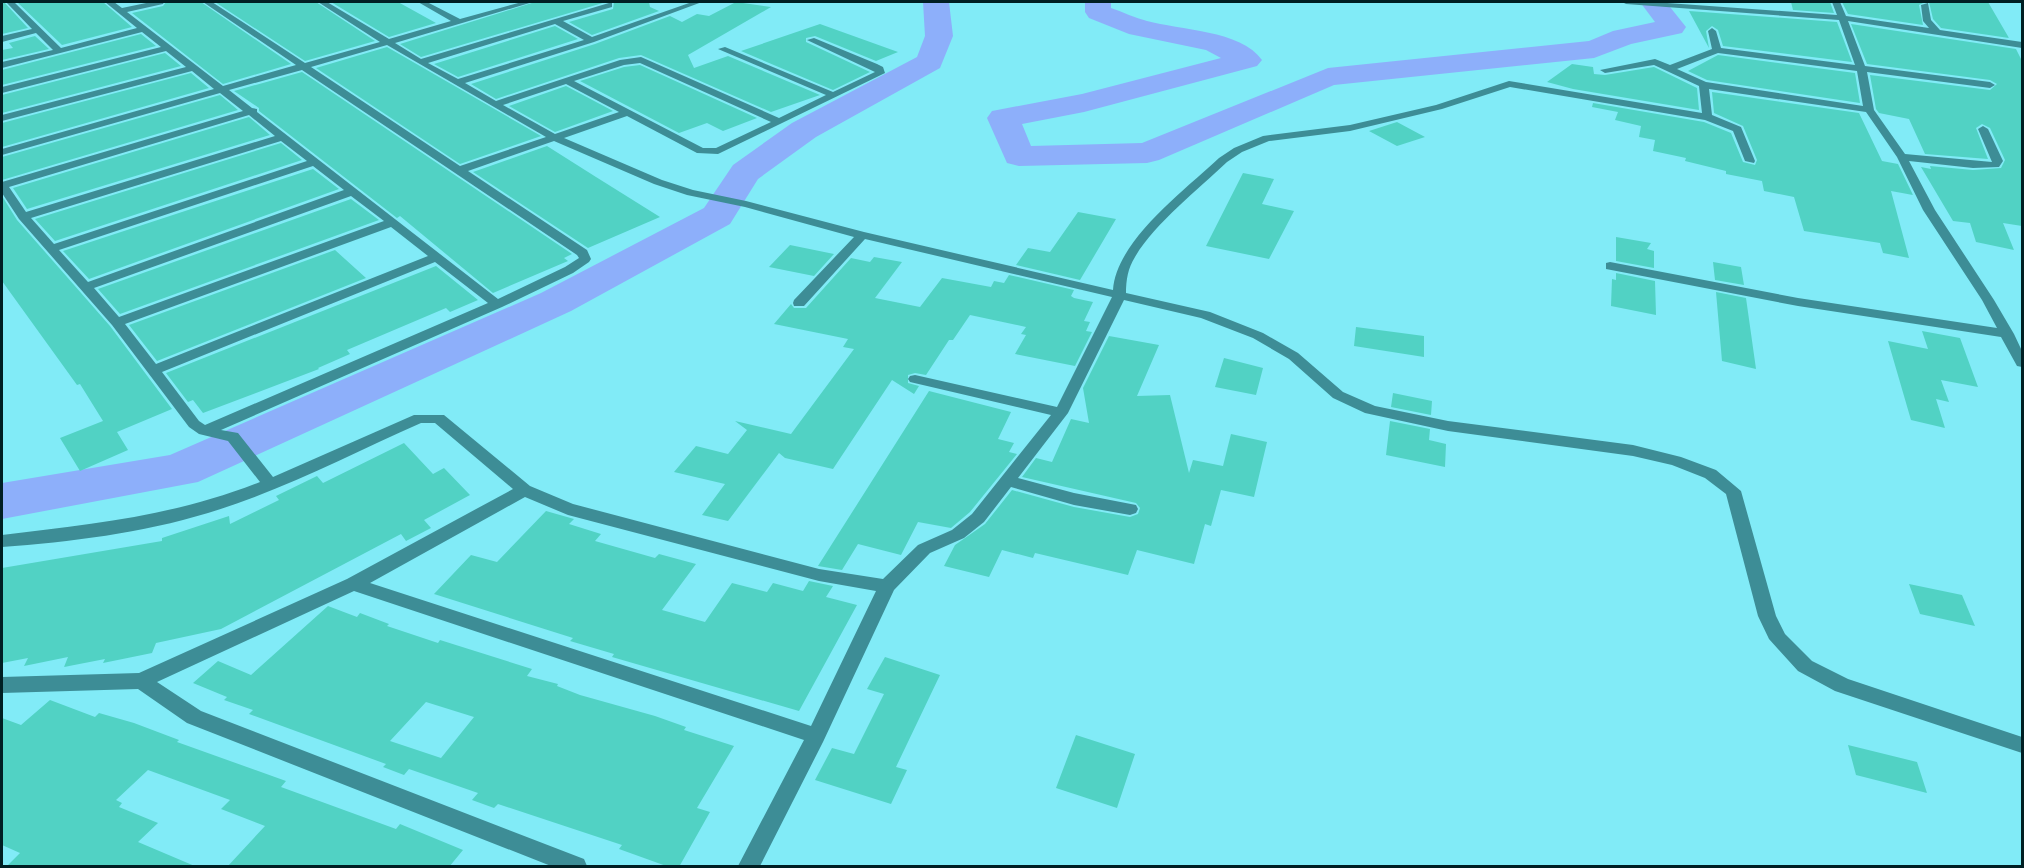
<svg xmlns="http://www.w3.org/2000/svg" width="2024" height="868" viewBox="0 0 2024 868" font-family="'Work Sans',sans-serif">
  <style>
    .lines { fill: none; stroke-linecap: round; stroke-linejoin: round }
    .river { fill: #8daffa; fill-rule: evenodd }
    .building { fill: #51d2c4; fill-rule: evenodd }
    .minor { fill: #3d8d96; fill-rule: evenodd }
  </style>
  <rect width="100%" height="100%" fill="#81ebf7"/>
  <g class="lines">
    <path class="river" d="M 923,2 L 949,2 L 953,36 L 940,68 L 816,137 L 758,179 L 730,224 L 571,311 L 198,482 L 2,519 L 2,483 L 170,455 L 541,293 L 704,208 L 733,165 L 792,123 L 917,57 L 925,36 Z
      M 1085,2 L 1111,2 L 1111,8 C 1123,12 1135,18 1147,21 C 1179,30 1241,30 1262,60 L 1257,66 L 1084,112 L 1022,124 L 1031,146 L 1142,143 L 1328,68 L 1589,41 L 1613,31 L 1655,22 L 1640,2 L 1666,2 L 1686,27 L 1682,33 L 1631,44 L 1594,58 L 1334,85 L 1159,160 L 1147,163 L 1019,166 L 1007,163 L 987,118 L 992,111 L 1082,94 L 1221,58 L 1206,50 L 1129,34 L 1089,18 L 1085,12 Z"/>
  </g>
  <path class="building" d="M 2,2 L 4,2 L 28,28 L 2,34 Z
    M 17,2 L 103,2 L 132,27 L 62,45 Z
    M 166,2 L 201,2 L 291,64 L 223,84 L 132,13 L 163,6 Z
    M 215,2 L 316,2 L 375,41 L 305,61 Z
    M 331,2 L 398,2 L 436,23 L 389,37 Z
    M 535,2 L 606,2 L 421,57 L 400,44 Z
    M 614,2 L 649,2 L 650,7 L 659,11 L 592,35 L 569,22 L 613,9 Z
    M 736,2 L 771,7 L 688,55 L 694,68 L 728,56 L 820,95 L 771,112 L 641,55 L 619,58 L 496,99 L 471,84 L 595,44 L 670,16 L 682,22 L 697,14 L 709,16 Z
    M 1791,2 L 1830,2 L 1834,13 L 1793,10 Z
    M 1842,2 L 1925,2 L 1919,5 L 1923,25 L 1848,14 Z
    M 1929,2 L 1988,2 L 2009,38 L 1941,28 L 1933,19 Z
    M 1689,11 L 1837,22 L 1852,62 L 1723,46 L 1718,30 L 1712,26 L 1706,31 L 1709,48 Z
    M 820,24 L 898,52 L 876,61 L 815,36 L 806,38 L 806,42 L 870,72 L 833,90 L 741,51 Z
    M 1851,24 L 2016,49 L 2022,61 L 2022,226 L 2003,223 L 2014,250 L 1976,242 L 1970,223 L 1953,221 L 1921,167 L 1931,169 L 1930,166 L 1973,170 L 2001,168 L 2005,160 L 1990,128 L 1982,124 L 1976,128 L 1988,159 L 1925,154 L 1909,119 L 1879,113 L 1876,109 L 1870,75 L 1990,90 L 1997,84 L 1990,80 L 1867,64 Z
    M 555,26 L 578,39 L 458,77 L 434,64 Z
    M 141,34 L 156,46 L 2,85 L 2,70 Z
    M 35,36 L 49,49 L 2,60 L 2,50 L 13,48 L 9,43 Z
    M 387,47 L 541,136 L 460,164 L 316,68 Z
    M 165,53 L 181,66 L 2,113 L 2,95 Z
    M 1718,55 L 1855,73 L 1860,103 L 1707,80 L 1688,71 Z
    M 1572,64 L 1593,67 L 1594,74 L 1605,75 L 1654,67 L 1697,88 L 1699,110 L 1573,89 L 1547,82 Z
    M 640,65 L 757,118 L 723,131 L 707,123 L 679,133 L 580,81 L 624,67 Z
    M 302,72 L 572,254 L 564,258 L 568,261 L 493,293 L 400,216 L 397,218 L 259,111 L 259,108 L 234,91 Z
    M 191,73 L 209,88 L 2,147 L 2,123 Z
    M 566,86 L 613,111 L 555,132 L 509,106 Z
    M 1712,92 L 1859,113 L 1882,161 L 1898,164 L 1913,195 L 1891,191 L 1909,258 L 1883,253 L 1880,243 L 1804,231 L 1794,197 L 1764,191 L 1762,181 L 1726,174 L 1726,171 L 1685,161 L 1686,158 L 1653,151 L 1655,140 L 1639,137 L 1641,126 L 1615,120 L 1618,112 L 1592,107 L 1593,103 L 1704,122 L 1731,133 L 1743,162 L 1755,165 L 1757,160 L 1743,126 L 1714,113 Z
    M 220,95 L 238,110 L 2,180 L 2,157 Z
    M 249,117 L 270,135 L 27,209 L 13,188 Z
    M 1397,122 L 1425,137 L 1397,146 L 1369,131 Z
    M 281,143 L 302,160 L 55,241 L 35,219 Z
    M 547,146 L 596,177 L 660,217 L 588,248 L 473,172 Z
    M 313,169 L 339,189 L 89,279 L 63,251 Z
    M 1243,173 L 1274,179 L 1262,204 L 1294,211 L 1269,259 L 1206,246 Z
    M 2,196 L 17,220 L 110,326 L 172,409 L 117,432 L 128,450 L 80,471 L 60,438 L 103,421 L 80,384 L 77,385 L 2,281 Z
    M 351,199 L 379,220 L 120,314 L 98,289 Z
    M 1078,212 L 1116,219 L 1080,280 L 1016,265 L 1028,248 L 1050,252 Z
    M 1616,237 L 1651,243 L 1647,249 L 1654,251 L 1654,268 L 1616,261 Z
    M 790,245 L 834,254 L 814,276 L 769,267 Z
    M 335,250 L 366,278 L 157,361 L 129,325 Z
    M 874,257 L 902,262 L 875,298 L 920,307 L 942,278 L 991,287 L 994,281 L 1004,283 L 1009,275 L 1074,290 L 1071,296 L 1074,298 L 1093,302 L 1084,321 L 1090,322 L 1086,331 L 1092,332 L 1075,366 L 1015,354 L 1026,335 L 1021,334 L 1026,327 L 970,315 L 953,340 L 949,340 L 926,375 L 915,373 L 908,375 L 908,383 L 919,386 L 914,394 L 892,380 L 833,469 L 785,458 L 779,453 L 728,521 L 702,515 L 725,484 L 674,472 L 696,446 L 728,454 L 747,430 L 735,421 L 791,434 L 854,349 L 843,347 L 848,339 L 774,324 L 791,304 L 794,308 L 806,308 L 851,258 L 870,262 Z
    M 1713,262 L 1741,267 L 1744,285 L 1715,280 Z
    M 436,266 L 478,300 L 450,312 L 446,308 L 347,350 L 350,354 L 318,368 L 319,369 L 203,413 L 193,400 L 188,402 L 166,373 Z
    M 1616,273 L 1655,281 L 1656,315 L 1611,306 L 1612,279 L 1616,280 Z
    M 1716,292 L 1746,298 L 1756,369 L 1722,361 Z
    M 1356,327 L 1424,336 L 1424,357 L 1354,346 Z
    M 1922,331 L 1960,338 L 1978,387 L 1941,380 L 1949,402 L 1936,399 L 1945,428 L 1911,420 L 1888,341 L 1928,349 Z
    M 1109,336 L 1159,345 L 1137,396 L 1170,395 L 1189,473 L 1193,460 L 1223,466 L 1231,434 L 1267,442 L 1254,497 L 1221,490 L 1211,526 L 1205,524 L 1194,564 L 1137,550 L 1128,575 L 1035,553 L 1033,558 L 1002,550 L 989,577 L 944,566 L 955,545 L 985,524 L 1012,490 L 1074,507 L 1130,517 L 1138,514 L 1140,508 L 1136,503 L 1022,477 L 1036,458 L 1052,462 L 1071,419 L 1089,423 L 1083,388 Z
    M 1224,358 L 1263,368 L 1256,395 L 1215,387 Z
    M 929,391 L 1011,412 L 998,439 L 1014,443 L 1009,452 L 1017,454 L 970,512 L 951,528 L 918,522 L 901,555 L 858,544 L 842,570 L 818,566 Z
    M 1393,393 L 1432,401 L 1431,415 L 1391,407 Z
    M 1390,421 L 1430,429 L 1429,440 L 1446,444 L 1445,467 L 1386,455 Z
    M 404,443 L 433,474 L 444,468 L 470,495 L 424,520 L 431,528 L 406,541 L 401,534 L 221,629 L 156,643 L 152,653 L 103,663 L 105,659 L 64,667 L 68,657 L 24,666 L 28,658 L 2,663 L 2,568 L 162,541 L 162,538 L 229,516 L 230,524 L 279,500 L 276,496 L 317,476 L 323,483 Z
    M 546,511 L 574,519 L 569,524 L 601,534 L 595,541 L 655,558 L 659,554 L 696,564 L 662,610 L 705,622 L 732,583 L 767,592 L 773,583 L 803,591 L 809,581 L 833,586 L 826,597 L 857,605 L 799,711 L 612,657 L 614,654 L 570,641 L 573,638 L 434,594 L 471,555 L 497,562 Z
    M 1909,584 L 1962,595 L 1975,626 L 1920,614 Z
    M 328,606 L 357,617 L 360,613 L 389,624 L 387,626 L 438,643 L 440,640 L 532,669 L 527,676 L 558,684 L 557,686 L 580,695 L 655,716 L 686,727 L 684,730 L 734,746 L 697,808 L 710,812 L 679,867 L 669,867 L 619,849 L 622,845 L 498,804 L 494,808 L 472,800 L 478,793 L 409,769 L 404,775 L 383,767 L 386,764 L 249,714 L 253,710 L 224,700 L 227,697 L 193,683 L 218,661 L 251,675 ZM 426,702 L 474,717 L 441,758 L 390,741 Z
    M 885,657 L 940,675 L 896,767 L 907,770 L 891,804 L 815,780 L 832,748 L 854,754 L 884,694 L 867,689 Z
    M 50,700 L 95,717 L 99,713 L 134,723 L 179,740 L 177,742 L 286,781 L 281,787 L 396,829 L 400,824 L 463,850 L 449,867 L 227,867 L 265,826 L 221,809 L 230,800 L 148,770 L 116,800 L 122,803 L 119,807 L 158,823 L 138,842 L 197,867 L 6,867 L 20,853 L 2,845 L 2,718 L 21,725 Z
    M 1076,735 L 1135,754 L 1117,808 L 1056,788 Z
    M 1848,745 L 1917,762 L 1927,793 L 1856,775 Z"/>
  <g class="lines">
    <path class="minor" d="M 6,2 L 14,2 L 61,48 L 137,28 L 105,2 L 114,2 L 122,8 L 151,2 L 164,2 L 163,4 L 127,12 L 223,86 L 296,65 L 203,2 L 212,2 L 305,63 L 380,42 L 318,2 L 327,2 L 389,39 L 451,21 L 418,2 L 427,2 L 460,19 L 522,2 L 533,2 L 395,43 L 421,59 L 609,3 L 612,3 L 612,7 L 563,21 L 592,37 L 692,2 L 702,2 L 594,42 L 465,83 L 496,101 L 620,60 L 641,57 L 779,118 L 826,95 L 718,49 L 725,47 L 833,92 L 875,72 L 807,40 L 814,38 L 877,64 L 883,67 L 885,73 L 718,154 L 697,153 L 627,116 L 564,138 L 662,180 L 693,190 L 746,201 L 864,232 L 1113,290 C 1116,241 1185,190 1219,158 L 1234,148 L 1263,136 L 1350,125 L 1436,105 L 1509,81 L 1702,113 L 1699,86 L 1654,65 L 1605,73 L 1600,70 L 1655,59 L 1670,65 L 1712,49 L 1708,31 L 1712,28 L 1716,31 L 1721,48 L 1855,65 L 1839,20 L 1626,4 L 1622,2 L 1653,2 L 1837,15 L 1832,2 L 1840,2 L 1846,16 L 1929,28 L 1923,21 L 1921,5 L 1928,3 L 1931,20 L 1940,30 L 2022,42 L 2022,48 L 1848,21 L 1865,66 L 1990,82 L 1995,85 L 1990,88 L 1867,72 L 1874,110 L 1905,154 L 1992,162 L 1978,129 L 1983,126 L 1988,129 L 2003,161 L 1999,167 L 1973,168 L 1909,161 L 1935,210 L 1994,300 L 2014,334 L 2022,351 L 2022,367 L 2017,366 L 2001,337 L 1798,306 L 1606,269 L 1606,263 L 1610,262 L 1798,298 L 1997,328 L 1982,300 L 1923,210 L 1897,157 L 1866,112 L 1709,89 L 1712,115 L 1741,127 L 1755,161 L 1754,163 L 1745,161 L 1733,131 L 1705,120 L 1510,87 L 1442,109 L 1350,131 L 1269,141 L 1242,152 L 1227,162 C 1199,189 1154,224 1135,257 C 1128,268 1126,280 1126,293 L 1210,312 L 1263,333 L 1298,353 L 1343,392 L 1375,406 L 1448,421 L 1633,445 L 1681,457 L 1716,470 L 1741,491 L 1776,616 L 1785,634 L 1812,661 L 1848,679 L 2022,737 L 2022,753 L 1835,691 L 1798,671 L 1769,639 L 1758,616 L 1726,494 L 1705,478 L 1672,465 L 1633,456 L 1448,431 L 1365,413 L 1333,398 L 1289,359 L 1253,338 L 1201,318 L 1124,300 L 1068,413 L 1018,478 L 1074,493 L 1136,505 L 1138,509 L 1136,513 L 1130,515 L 1074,505 L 1011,487 L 984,522 L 964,538 L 930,553 L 894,590 L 823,742 L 760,866 L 738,866 L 804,740 L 354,591 L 157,682 L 201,711 L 584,859 L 587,866 L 551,866 L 187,723 L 138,689 L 2,693 L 2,677 L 139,673 L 347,579 L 513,489 L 435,423 L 421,423 C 351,454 281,491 208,513 C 142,533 70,542 2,547 L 2,535 C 93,524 174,516 260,482 L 228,441 L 199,434 L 189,427 L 112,325 L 19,219 L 2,193 L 2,182 L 243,111 L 220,93 L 2,155 L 2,149 L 214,89 L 192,71 L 2,121 L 2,115 L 186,67 L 166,51 L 2,93 L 2,87 L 161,47 L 142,32 L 2,68 L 2,62 L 53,50 L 36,33 L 2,42 L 2,36 L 32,29 ZM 555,24 L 584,40 L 458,79 L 428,63 ZM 387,45 L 546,137 L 460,166 L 311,67 ZM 1718,53 L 1857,71 L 1863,106 L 1706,82 L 1677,69 ZM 640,63 L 771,122 L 716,148 L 703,148 L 574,81 L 624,65 ZM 302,70 L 577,255 L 579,258 L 565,267 L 498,299 L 257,112 L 257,109 L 252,108 L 229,90 ZM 566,84 L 619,112 L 555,134 L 503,105 ZM 249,115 L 275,136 L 26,212 L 9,187 ZM 281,141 L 307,161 L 54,244 L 31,218 ZM 554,141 L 654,184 L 687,195 L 745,207 L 854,237 L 794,300 L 793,303 L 794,306 L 804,306 L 865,239 L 1112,297 L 1057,407 L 915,375 L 910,376 L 908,379 L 910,382 L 1051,415 L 972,514 L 952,530 L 918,545 L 883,579 L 819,569 L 573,504 L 530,486 L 444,415 L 414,415 L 273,477 L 238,433 L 221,430 L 502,307 L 573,273 L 589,262 L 591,259 L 587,250 L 468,171 ZM 313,166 L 344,190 L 88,282 L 59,250 ZM 351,196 L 384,221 L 119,317 L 94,288 ZM 391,227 L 428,256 L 156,364 L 125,324 ZM 435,262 L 488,303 L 205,425 L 199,421 L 162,372 ZM 525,497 L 568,515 L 819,581 L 876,591 L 811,726 L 370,583 Z"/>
  </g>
  <rect width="2024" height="868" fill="none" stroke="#001f23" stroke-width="6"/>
</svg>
